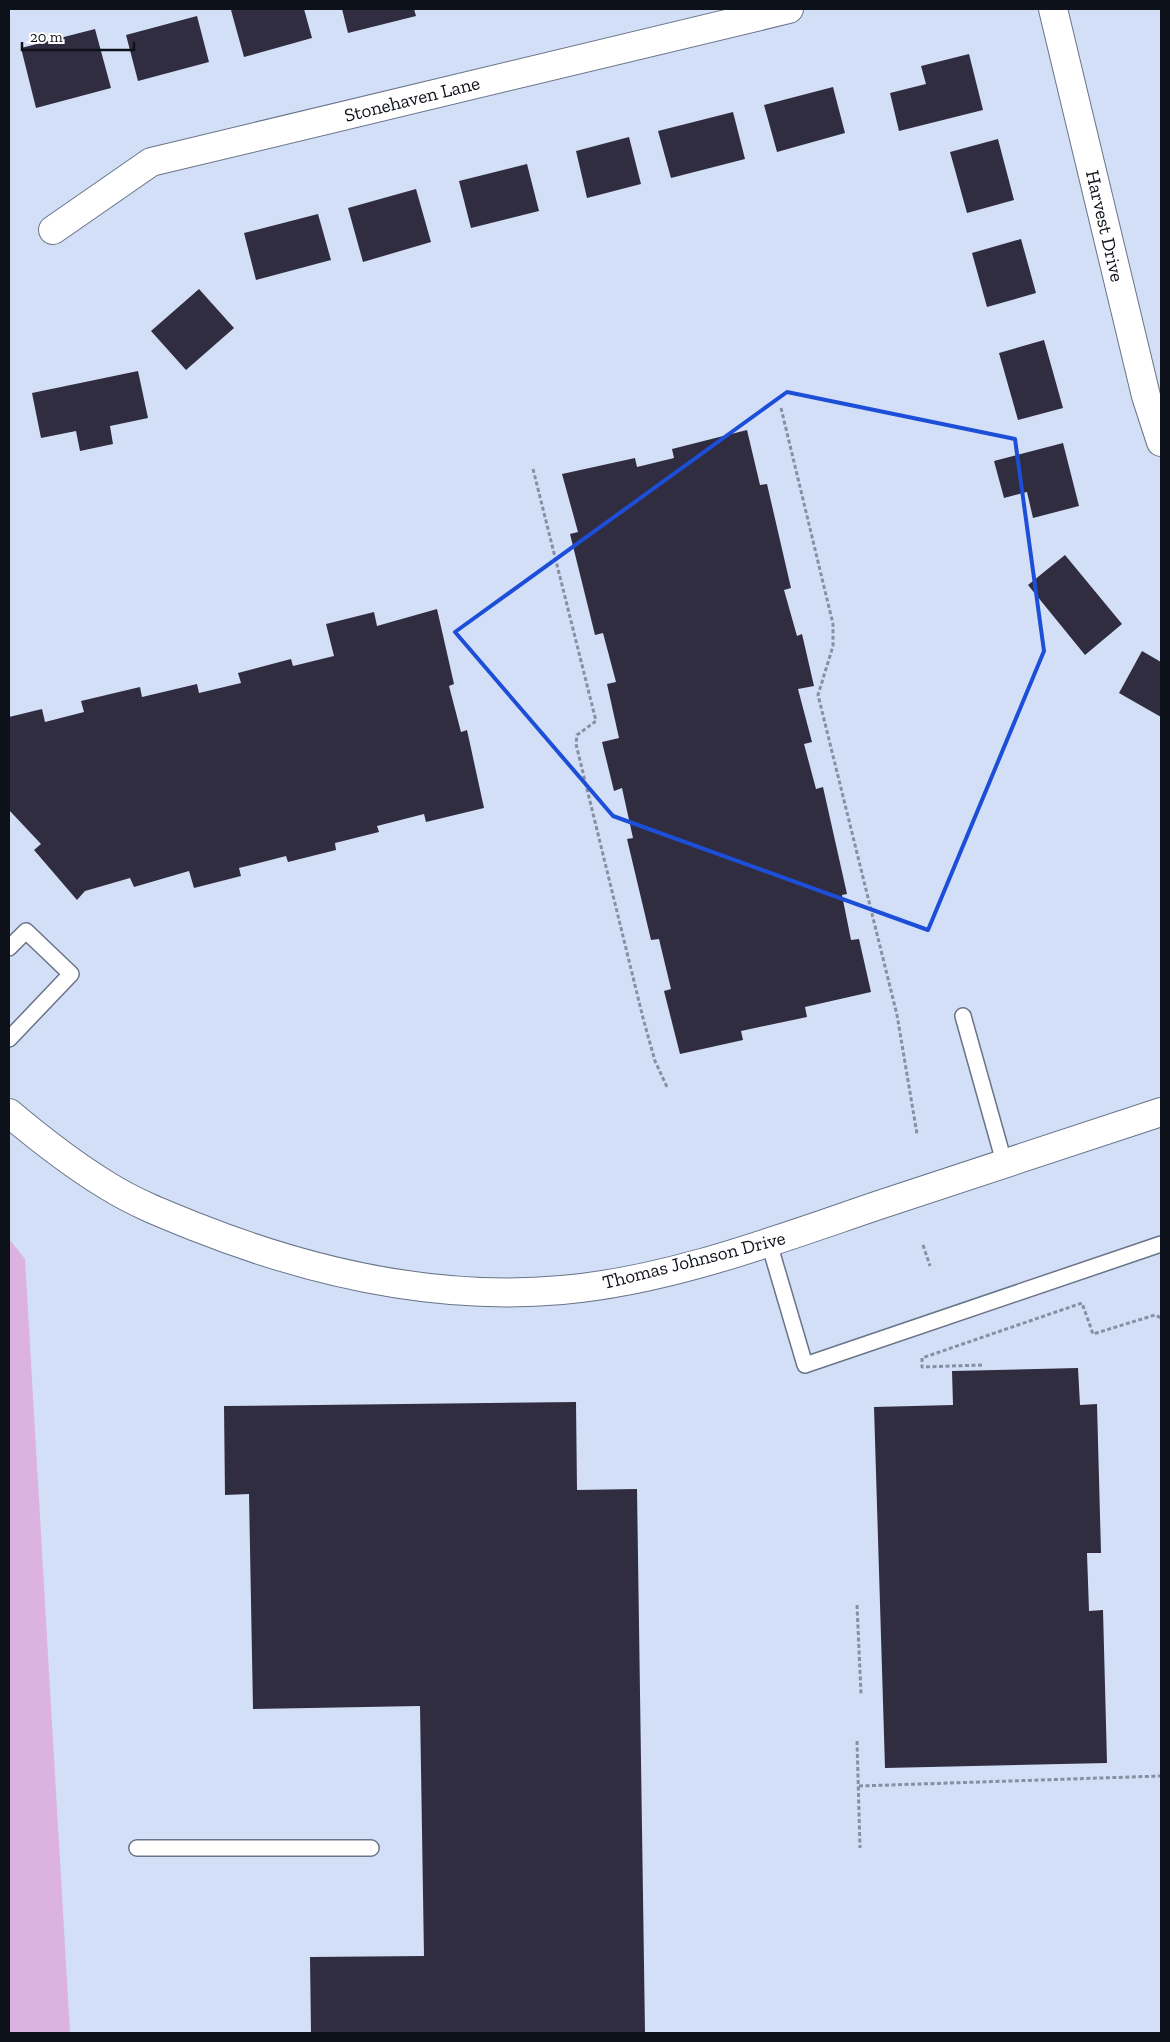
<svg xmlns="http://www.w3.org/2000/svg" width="1170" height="2042" viewBox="0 0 1170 2042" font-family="'Zilla Slab',serif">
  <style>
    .grass { fill: #dcb3e0 }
    .building { fill: #312d41 }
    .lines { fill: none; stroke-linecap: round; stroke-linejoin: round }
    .service-casing { stroke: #697489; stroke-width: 18 }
    .minor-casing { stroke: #697489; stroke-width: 30 }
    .tertiary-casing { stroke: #697489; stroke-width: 30 }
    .path { stroke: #8790a2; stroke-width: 3; stroke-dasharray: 4 2.5; stroke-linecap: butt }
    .service { stroke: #fff; stroke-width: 15 }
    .minor { stroke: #fff; stroke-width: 28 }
    .tertiary { stroke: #fff; stroke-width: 28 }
    .marked { fill: none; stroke: #1d4ed8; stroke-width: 4; stroke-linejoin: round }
    .labels { text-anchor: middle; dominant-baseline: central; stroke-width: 5; stroke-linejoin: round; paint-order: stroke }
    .street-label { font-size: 19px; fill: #0d1119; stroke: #fff }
  </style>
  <rect width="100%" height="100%" fill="#d3dff7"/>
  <path class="grass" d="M 9,1239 L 25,1259 L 70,2033 L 9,2033 Z"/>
  <path class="building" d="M 237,9 L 304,9 L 312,38 L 244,57 L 231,10 Z
    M 342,9 L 414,9 L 416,16 L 348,33 Z
    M 197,16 L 209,62 L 138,81 L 126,35 Z
    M 95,29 L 111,88 L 36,108 L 21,48 Z
    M 969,54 L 983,110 L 899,131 L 890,93 L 926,84 L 921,66 Z
    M 833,87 L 845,133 L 777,152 L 764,105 Z
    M 733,112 L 745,159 L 671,178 L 658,131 Z
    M 629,137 L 641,184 L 587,198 L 576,151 Z
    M 998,139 L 1014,200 L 967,213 L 950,152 Z
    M 527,164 L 539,211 L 471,228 L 459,181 Z
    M 416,189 L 431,242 L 363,262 L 348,208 Z
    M 318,214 L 331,260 L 256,280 L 244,233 Z
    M 1021,239 L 1036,293 L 987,307 L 972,253 Z
    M 199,289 L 234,328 L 186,370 L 151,331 Z
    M 1044,340 L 1063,408 L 1018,420 L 999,353 Z
    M 138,371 L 148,418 L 110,426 L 113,444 L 80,451 L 76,431 L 41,438 L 32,393 Z
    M 747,430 L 760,485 L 767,484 L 791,588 L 784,590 L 797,636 L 802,634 L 814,686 L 798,689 L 812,742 L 804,744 L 816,789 L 823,787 L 847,894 L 842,895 L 851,940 L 859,939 L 871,992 L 805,1007 L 807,1017 L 741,1031 L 743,1040 L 680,1054 L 664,991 L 671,989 L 659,939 L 651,940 L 627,839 L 633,838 L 622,788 L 614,791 L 602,742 L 619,738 L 607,684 L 616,682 L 603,633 L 595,635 L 570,534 L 578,532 L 562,474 L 635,458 L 637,467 L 674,458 L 672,449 Z
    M 1063,443 L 1079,506 L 1033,518 L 1027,492 L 1004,498 L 994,461 Z
    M 1065,555 L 1122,624 L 1085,655 L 1028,585 Z
    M 437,609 L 454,684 L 449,686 L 461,732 L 467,730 L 484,808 L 426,822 L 424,814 L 377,826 L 379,832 L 335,843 L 336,850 L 288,862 L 286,856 L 239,868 L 241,876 L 194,888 L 189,871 L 134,887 L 130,878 L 85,891 L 77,900 L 34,850 L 41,844 L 9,810 L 9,717 L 42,709 L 45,722 L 84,712 L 81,701 L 140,687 L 142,697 L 197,684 L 199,693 L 241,683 L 238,673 L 291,659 L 293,666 L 334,656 L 326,624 L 374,612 L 377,626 Z
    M 1142,651 L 1161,662 L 1161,717 L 1119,693 Z
    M 1078,1368 L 1080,1405 L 1097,1404 L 1101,1553 L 1087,1553 L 1089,1611 L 1103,1610 L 1107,1763 L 885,1768 L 874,1407 L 953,1405 L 952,1371 Z
    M 576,1402 L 577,1490 L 637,1489 L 645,2033 L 311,2033 L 310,1957 L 424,1956 L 420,1706 L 253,1709 L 249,1494 L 225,1495 L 224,1406 Z"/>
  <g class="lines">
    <defs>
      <path id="service" d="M 9,948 L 26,931 L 71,974 L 9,1039
        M 963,1016 L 1004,1162
        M 769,1243 L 805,1365 L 1161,1244
        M 137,1848 L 371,1848"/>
      <path id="minor" d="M 1053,9 L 1146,396 L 1161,442
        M 53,230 L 151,162 L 789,9"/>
      <path id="tertiary" d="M 9,1113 C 40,1139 73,1165 108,1186 C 135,1203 166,1215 196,1227 C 312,1273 438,1301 562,1290 C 668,1281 776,1240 876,1206 C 971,1174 1066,1143 1161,1112"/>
    </defs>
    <use href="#service" class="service-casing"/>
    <use href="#minor" class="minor-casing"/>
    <use href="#tertiary" class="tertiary-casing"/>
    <path class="path" d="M 781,408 L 833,624 L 833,646 L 818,695 L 897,1015 L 917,1134
      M 533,469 L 596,721 L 577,735 L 576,744 L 643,1018 L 655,1061 L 667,1087
      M 923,1245 L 930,1266
      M 982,1365 L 922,1367 L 922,1358 L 1082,1303 L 1093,1334 L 1155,1315 L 1161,1318
      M 857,1605 L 861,1694
      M 857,1741 L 860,1848
      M 859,1786 L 1161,1776"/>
    <use href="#service" class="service"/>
    <use href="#minor" class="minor"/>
    <use href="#tertiary" class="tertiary"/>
  </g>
  <path class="marked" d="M 787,392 L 1015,439 L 1044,651 L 928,930 L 613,816 L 455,632 Z"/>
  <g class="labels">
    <g class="street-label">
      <text transform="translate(412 99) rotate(-14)">Stonehaven Lane</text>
      <text transform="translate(1105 226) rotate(77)">Harvest Drive</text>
      <text transform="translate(694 1260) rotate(-14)">Thomas Johnson Drive</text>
    </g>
  </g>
  <rect width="1170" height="2042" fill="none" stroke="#0d1119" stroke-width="20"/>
  <path d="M22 42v8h112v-8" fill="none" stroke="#0d1119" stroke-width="2.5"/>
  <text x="30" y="42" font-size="15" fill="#0d1119" stroke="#ffffff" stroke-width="4" paint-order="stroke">20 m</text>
</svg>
